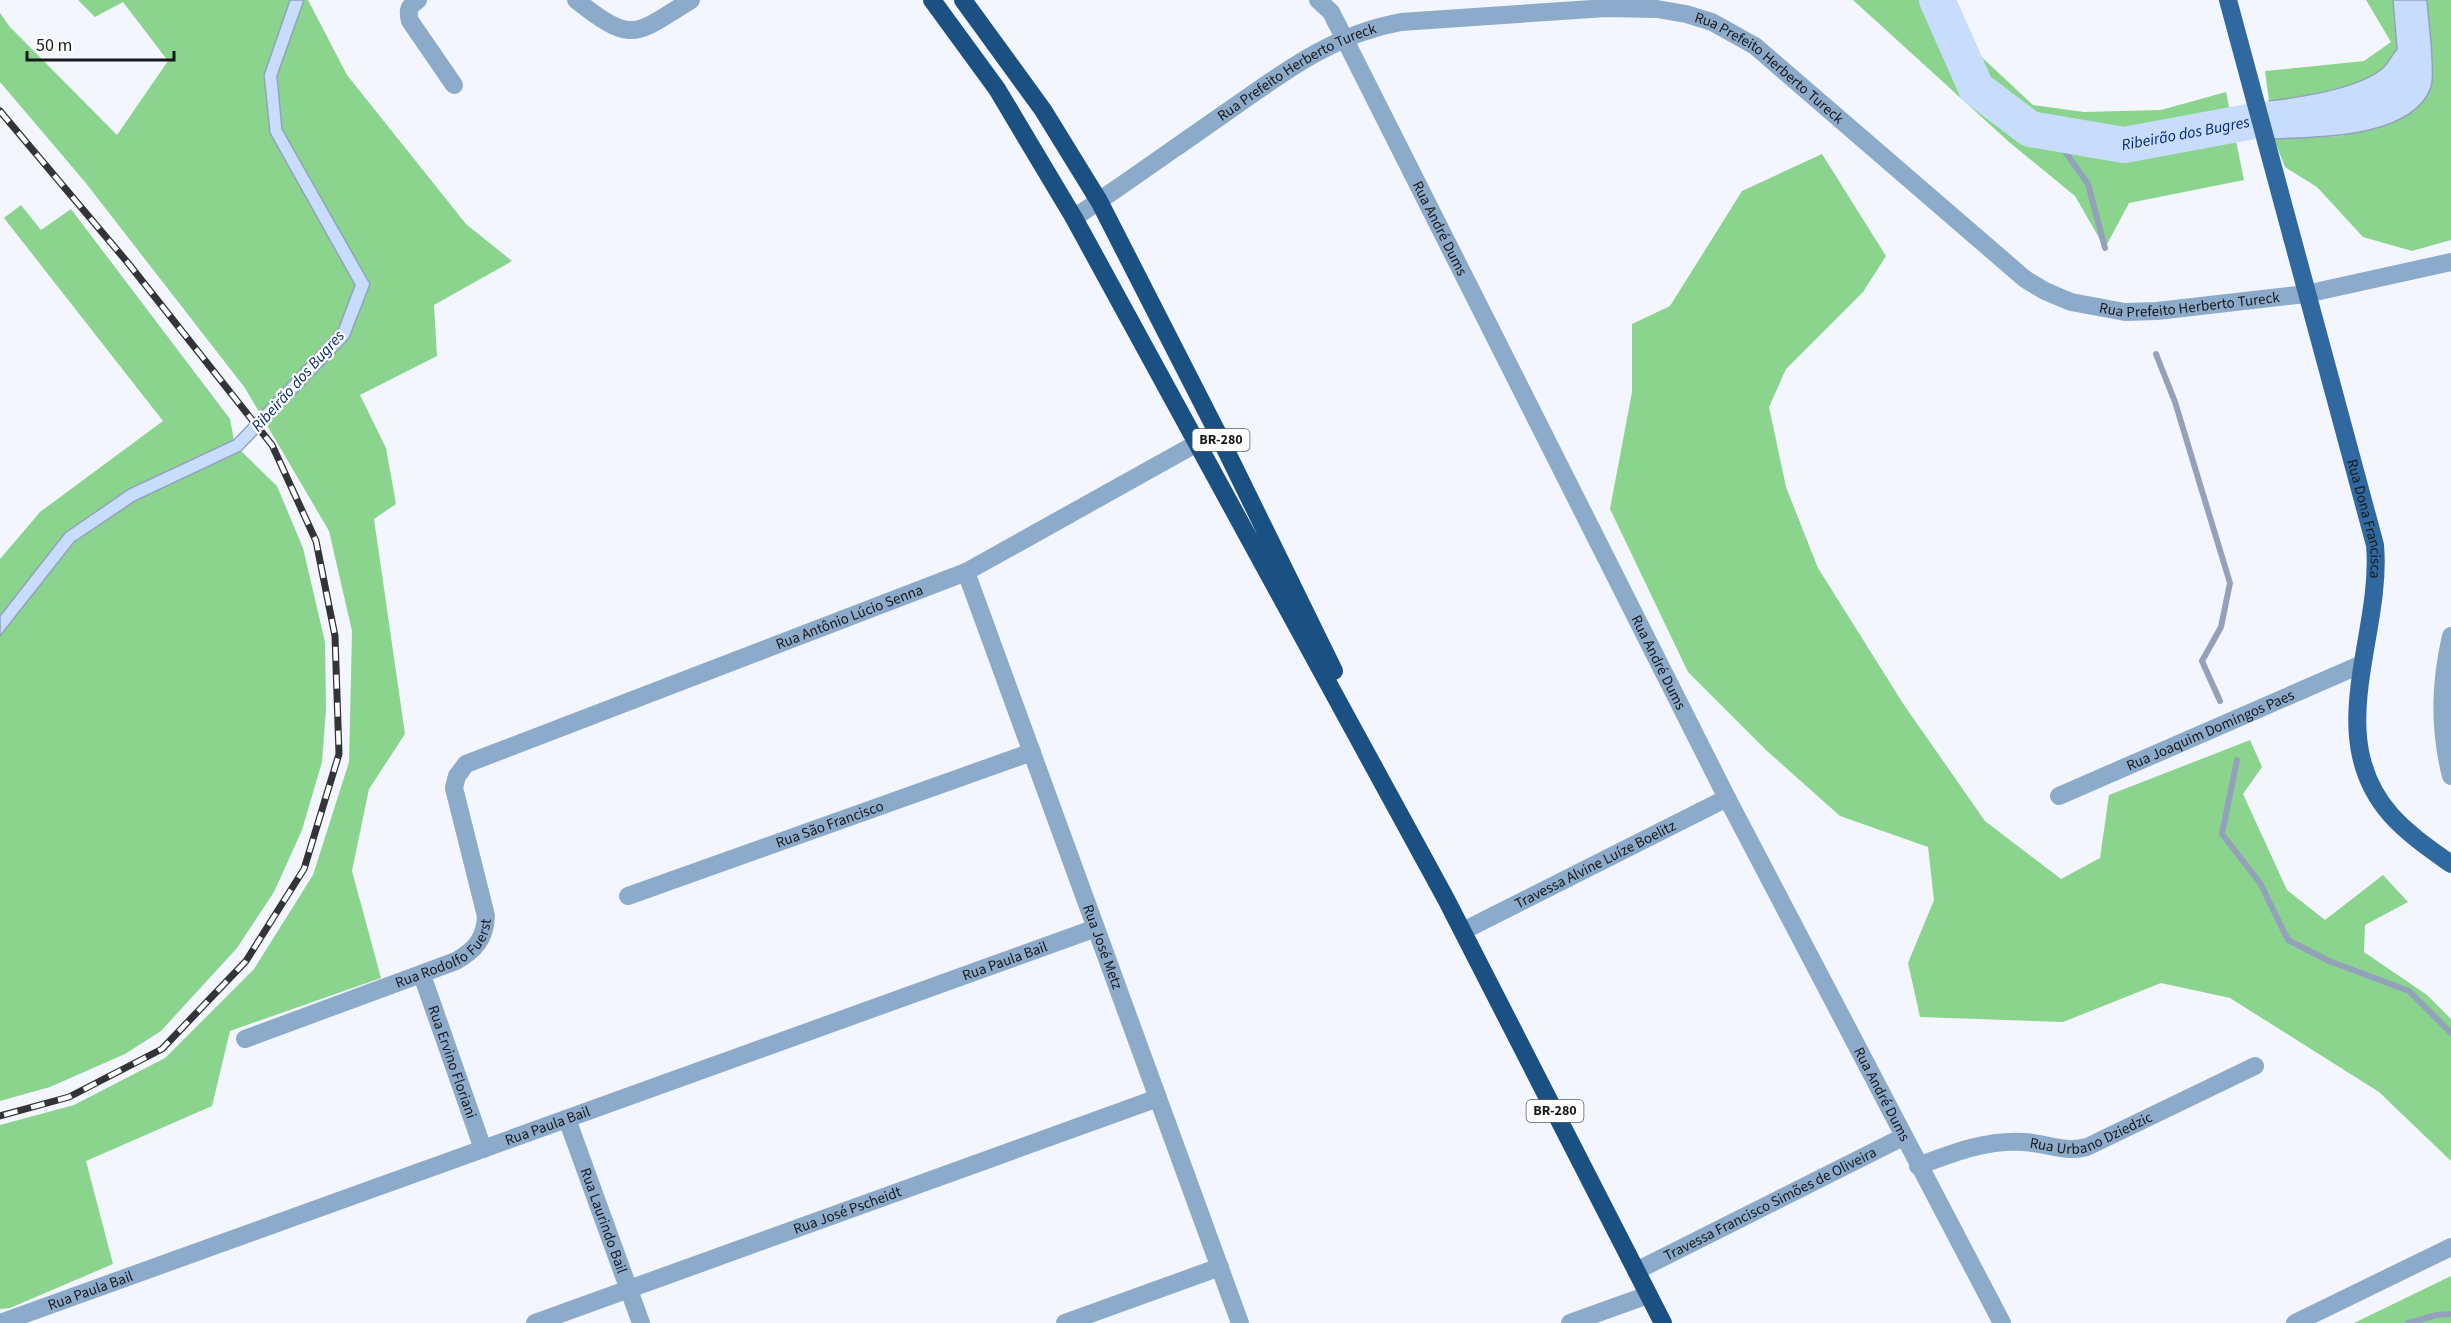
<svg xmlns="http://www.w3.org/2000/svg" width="2451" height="1323" viewBox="0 0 2451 1323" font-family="'Source Sans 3',sans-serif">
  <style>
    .forest { fill: #8ad48d }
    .water { fill: #c8ddfd; stroke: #93a2ba; stroke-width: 1.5 }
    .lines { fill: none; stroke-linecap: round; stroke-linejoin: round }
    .stream { stroke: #93a2ba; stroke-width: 6 }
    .river { stroke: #c8ddfd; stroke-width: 36 }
    .minor { stroke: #8caac9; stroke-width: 18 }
    .major { stroke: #30699f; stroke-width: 18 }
    .highway { stroke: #1b5182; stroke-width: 18 }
    .rail-casing { stroke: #323437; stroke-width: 7 }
    .rail { stroke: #fff; stroke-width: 4.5; stroke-dasharray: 14; stroke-linecap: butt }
    .labels { text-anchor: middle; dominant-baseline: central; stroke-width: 4.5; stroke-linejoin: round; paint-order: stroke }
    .shield { fill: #fff; stroke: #5d5e60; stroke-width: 1.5 }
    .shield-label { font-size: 14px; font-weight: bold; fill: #18191c }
    .street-label { font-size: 15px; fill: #18191c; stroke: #fff }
    .water-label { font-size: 16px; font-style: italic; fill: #002a6b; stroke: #fff }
  </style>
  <rect width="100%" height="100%" fill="#f3f6fe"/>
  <path class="forest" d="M 78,0 L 308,0 L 347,75 L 466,224 L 512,261 L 434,305 L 437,356 L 360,395 L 386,448 L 396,504 L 374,519 L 405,734 L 369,789 L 352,871 L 381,978 L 230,1031 L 212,1106 L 86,1161 L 113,1264 L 10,1308 L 0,1309 L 0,1125 L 74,1105 L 165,1058 L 254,969 L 313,875 L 349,762 L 352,631 L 329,531 L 245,388 L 85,182 L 0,82 L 0,13 L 10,27 L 117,135 L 168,61 L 123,2 L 95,17 Z
    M 1853,0 L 1950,0 L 1973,49 L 2033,105 L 2084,112 L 2161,110 L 2226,92 L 2244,180 L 2129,203 L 2105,248 L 2075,196 L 2009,142 Z
    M 2366,0 L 2393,0 L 2397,49 C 2392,55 2388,63 2383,68 C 2359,89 2300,97 2269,101 L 2265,71 L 2364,61 L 2391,42 Z
    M 2427,0 L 2451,0 L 2451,240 L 2412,251 L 2363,237 L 2317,187 L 2285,167 L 2274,139 L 2342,136 L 2432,85 Z
    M 1822,154 L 1886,256 L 1863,292 L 1786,369 L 1769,407 L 1786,487 L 1818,568 L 1904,705 L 1985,821 L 2061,879 L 2100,858 L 2109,795 L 2250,740 L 2262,767 L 2243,794 L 2287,890 L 2325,920 L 2383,875 L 2408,902 L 2365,925 L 2364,952 L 2427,995 L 2451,1019 L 2451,1161 L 2379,1092 L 2230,998 L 2161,983 L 2063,1022 L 1920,1017 L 1908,963 L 1934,900 L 1928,847 L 1840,816 L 1767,751 L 1688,672 L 1610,509 L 1632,392 L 1632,324 L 1670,306 L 1742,191 Z
    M 21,205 L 41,230 L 71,209 L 230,419 L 234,440 L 129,489 L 0,616 L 0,559 L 40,512 L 163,421 L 4,218 Z
    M 241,451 L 277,486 L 303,548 L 325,642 L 326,709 L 322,762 L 302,830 L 274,892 L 237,948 L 161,1031 L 125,1054 L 50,1087 L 0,1101 L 0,636 L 74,542 L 135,501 Z
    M 2451,1276 L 2451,1323 L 2354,1323 Z"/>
  <path class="water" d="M 290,0 L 304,0 L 277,76 L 282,129 L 370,284 L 349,338 L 241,451 L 135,501 L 74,542 L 0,636 L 0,616 L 65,533 L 129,489 L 234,440 L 338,330 L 355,285 L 270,133 L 264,75 Z
    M 2393,0 L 2427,0 C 2428,16 2436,74 2431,87 C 2413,138 2319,137 2274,139 L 2269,101 C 2300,97 2359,89 2383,68 C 2388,63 2392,55 2397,49 Z"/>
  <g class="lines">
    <path class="stream" d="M 2052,133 L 2088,184 L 2105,248
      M 2156,354 L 2175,402 L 2230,583 L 2221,627 L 2202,661 L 2220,701
      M 2237,760 L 2222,834 L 2260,883 L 2288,940 L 2329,961 L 2409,991 L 2451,1033
      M 2408,1323 L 2437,1315 L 2451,1314"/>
    <path class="river" id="s1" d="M 1937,0 L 1976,88 L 2030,129 L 2124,145 L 2259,120 L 2321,117"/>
    <g class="minor">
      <path d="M 418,0 C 409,6 407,10 410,21 L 454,85"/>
      <path d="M 576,0 C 633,45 634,35 691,0"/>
      <path id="s2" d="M 1318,0 L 1331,12 L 1727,798 L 2002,1323"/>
      <path id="s3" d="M 1074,218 C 1123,185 1172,150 1221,116 C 1279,76 1329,35 1401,22 L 1606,8 L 1657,9 L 1686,14 L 1712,22 L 1755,46 L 2025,279 L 2045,291 L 2071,302 L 2125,312 L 2157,311 L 2306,294 L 2451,262"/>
      <path id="s4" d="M 966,572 L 1240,1323"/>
      <path d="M 2451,636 C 2440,684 2439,728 2451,776"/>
      <path id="s5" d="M 2059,796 L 2362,664"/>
      <path id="s6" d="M 628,896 L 1032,752"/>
      <path id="s7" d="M 1463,931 L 1727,798"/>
      <path id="s8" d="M 422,975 L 483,1149"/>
      <path id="s9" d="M 245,1039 L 456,961 C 475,950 485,939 486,916 L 454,788 L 457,776 L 466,764 L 966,572 L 1217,432"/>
      <path id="s10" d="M 567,1119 L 641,1323"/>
      <path id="s11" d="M 1918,1166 C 1953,1153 1985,1140 2023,1142 C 2046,1143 2064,1153 2087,1147 L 2255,1066"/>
      <path id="s12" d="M 1636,1271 L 1903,1137"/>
      <path id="s13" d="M 0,1323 L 1096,928"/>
      <path id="s14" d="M 535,1323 L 1158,1098"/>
      <path d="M 1065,1323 L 1220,1267"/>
      <path d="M 1570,1323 L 1648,1295"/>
      <path d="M 2295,1323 L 2451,1247"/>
    </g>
    <path class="major" id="s15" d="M 2228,0 L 2375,545 C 2383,635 2321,736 2391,815 C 2408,834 2430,849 2451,864"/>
    <path class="highway" d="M 932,0 L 997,89 L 1074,218 L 1446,899 L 1663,1323
      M 963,0 L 1043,110 L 1099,201 L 1217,432 L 1334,671"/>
    <defs>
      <path id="rail" d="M 0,111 L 128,263 L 272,445 L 316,541 L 335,636 L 339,754 L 304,869 L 246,961 L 162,1049 L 69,1097 L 0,1116"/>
    </defs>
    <use href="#rail" class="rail-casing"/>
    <use href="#rail" class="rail"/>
  </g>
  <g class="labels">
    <g class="shield">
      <rect x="1192.5" y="429" width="57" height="22" rx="4.5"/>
      <rect x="1526.5" y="1100" width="57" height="22" rx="4.5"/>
    </g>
    <g class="shield-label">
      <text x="1221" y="440">BR-280</text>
      <text x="1555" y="1111">BR-280</text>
    </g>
    <g class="street-label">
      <text stroke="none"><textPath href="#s3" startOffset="770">Rua Prefeito Herberto Tureck</textPath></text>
      <text stroke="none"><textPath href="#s3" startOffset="267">Rua Prefeito Herberto Tureck</textPath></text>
      <text stroke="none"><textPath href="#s2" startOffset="260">Rua André Dums</textPath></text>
      <text stroke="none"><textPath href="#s3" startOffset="1274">Rua Prefeito Herberto Tureck</textPath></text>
      <text stroke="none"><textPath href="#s15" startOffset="537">Rua Dona Francisca</textPath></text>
      <text stroke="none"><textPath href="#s9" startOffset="852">Rua Antônio Lúcio Senna</textPath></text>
      <text stroke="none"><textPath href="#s2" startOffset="746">Rua André Dums</textPath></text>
      <text stroke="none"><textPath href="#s5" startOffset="165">Rua Joaquim Domingos Paes</textPath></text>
      <text stroke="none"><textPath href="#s6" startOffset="214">Rua São Francisco</textPath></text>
      <text stroke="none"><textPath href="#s7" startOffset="148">Travessa Alvine Luíze Boelitz</textPath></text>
      <text stroke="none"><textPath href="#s4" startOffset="399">Rua José Metz</textPath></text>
      <text stroke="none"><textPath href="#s9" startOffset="220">Rua Rodolfo Fuerst</textPath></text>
      <text stroke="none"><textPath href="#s13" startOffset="1068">Rua Paula Bail</textPath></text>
      <text stroke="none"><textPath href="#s8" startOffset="92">Rua Ervino Floriani</textPath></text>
      <text stroke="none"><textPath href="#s2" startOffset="1232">Rua André Dums</textPath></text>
      <text stroke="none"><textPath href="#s13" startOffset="582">Rua Paula Bail</textPath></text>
      <text stroke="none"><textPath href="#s11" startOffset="180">Rua Urbano Dziedzic</textPath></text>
      <text stroke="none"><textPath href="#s12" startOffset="150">Travessa Francisco Simões de Oliveira</textPath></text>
      <text stroke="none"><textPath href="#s14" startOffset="332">Rua José Pscheidt</textPath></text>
      <text stroke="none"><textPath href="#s10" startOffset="108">Rua Laurindo Bail</textPath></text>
      <text stroke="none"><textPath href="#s13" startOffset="96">Rua Paula Bail</textPath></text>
    </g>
    <g class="water-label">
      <text stroke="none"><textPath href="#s1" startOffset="322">Ribeirão dos Bugres</textPath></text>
      <text transform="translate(298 381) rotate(-48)">Ribeirão dos Bugres</text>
    </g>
  </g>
  <path d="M27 51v9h147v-9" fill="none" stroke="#18191c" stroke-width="3"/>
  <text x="36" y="51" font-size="18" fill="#18191c" stroke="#ffffff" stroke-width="4.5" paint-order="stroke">50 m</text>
</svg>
